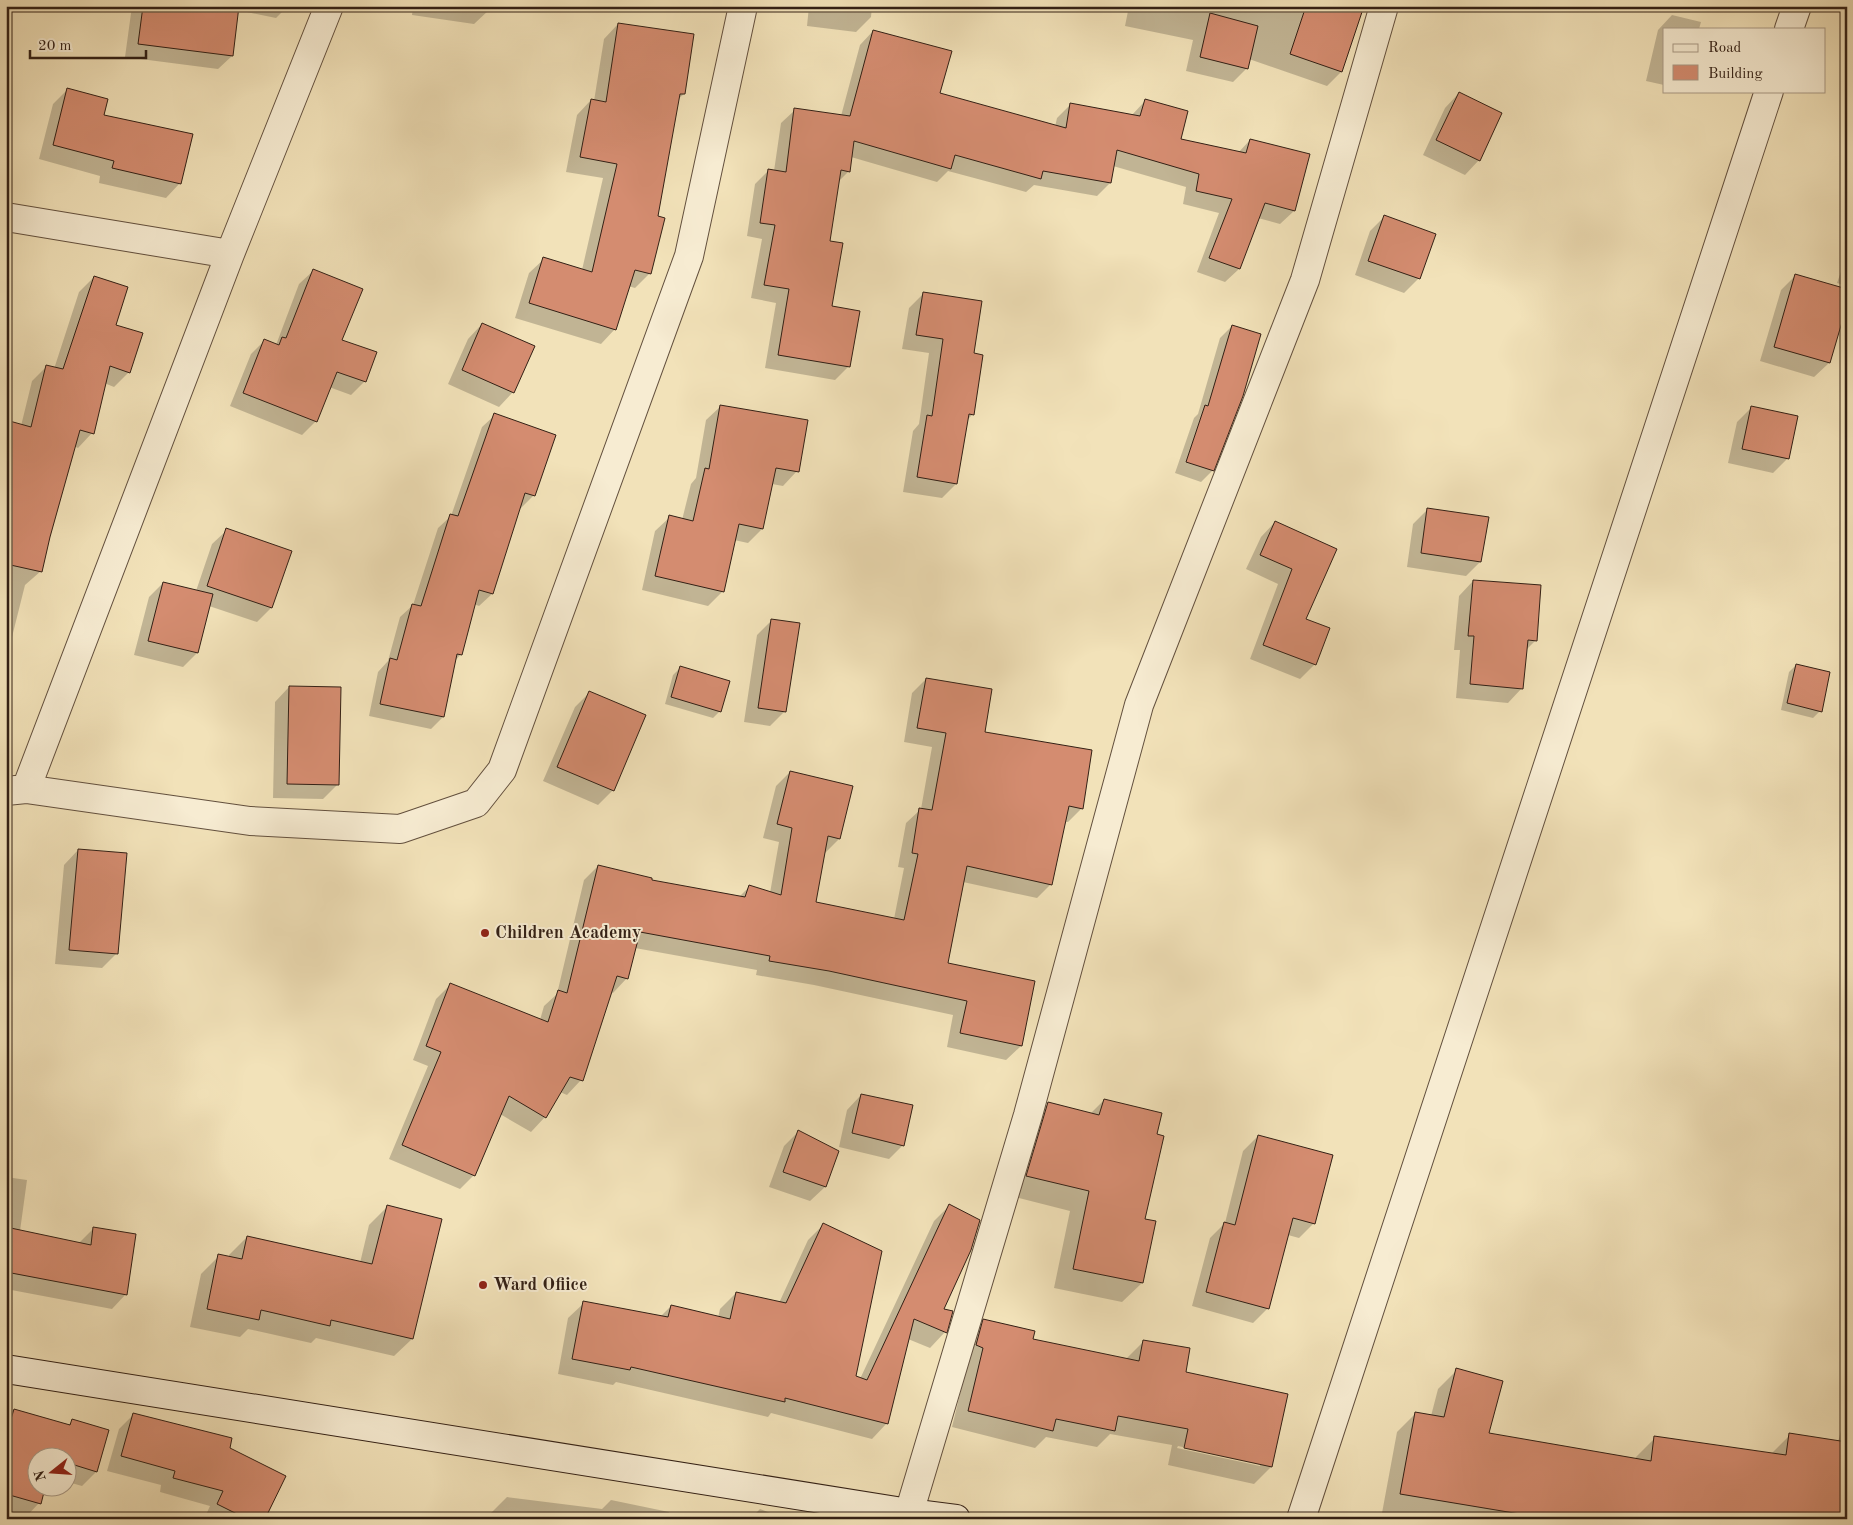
<svg xmlns="http://www.w3.org/2000/svg" width="1853" height="1525" viewBox="0 0 1853 1525" font-family="'Old Standard TT',serif">
  <style>
    .shadow { fill: #0003; fill-rule: evenodd }
    .building { fill: #d48c70; stroke: #332015 }
    .lines { fill: none; stroke-linecap: round; stroke-linejoin: round }
    .street-casing { stroke: #63503e; stroke-width: 30 }
    .secondary-casing { stroke: #332015; stroke-width: 30 }
    .street { stroke: #f7ecd2; stroke-width: 28 }
    .secondary { stroke: #f7ecd2; stroke-width: 28 }
    .poi-dot { fill: #8f2418; stroke: #f7ecd2; stroke-width: 2 }
    .labels { text-anchor: middle; dominant-baseline: central; stroke-width: 4; stroke-linejoin: round; paint-order: stroke }
    .poi-label { font-size: 18px; font-weight: bold; fill: #332015; stroke: #f7ecd2; text-anchor: start }
  </style>
  <rect width="100%" height="100%" fill="#f2e2b9"/>
  <filter id="stains"><feTurbulence type="fractalNoise" baseFrequency=".004" numOctaves="4"/><feColorMatrix values="0 0 0 0 .2 0 0 0 0 .09 0 0 0 0 .02 0 0 0 .5 -.17"/></filter>
  <radialGradient id="worn" r=".72"><stop offset=".6" stop-color="#630" stop-opacity="0"/><stop offset="1" stop-color="#630" stop-opacity=".3"/></radialGradient>
  <path class="shadow" d="M 132,6 L 288,6 L 276,18 L 237,10 L 232,56 L 218,69 L 125,57 Z
    M 413,6 L 489,6 L 489,10 L 474,24 L 412,15 Z
    M 809,6 L 872,6 L 871,17 L 856,32 L 807,26 Z
    M 1129,6 L 1363,6 L 1341,72 L 1327,86 L 1249,59 L 1247,68 L 1233,82 L 1186,71 L 1193,40 L 1125,26 Z
    M 1672,15 L 1701,22 L 1699,29 L 1664,29 L 1664,85 L 1646,81 L 1658,30 Z
    M 618,24 L 684,94 L 677,100 L 657,217 L 650,273 L 635,288 L 628,286 L 615,329 L 601,344 L 515,318 L 529,273 L 544,259 L 582,270 L 603,178 L 566,172 L 577,115 L 591,100 L 594,101 L 604,39 Z
    M 873,31 L 939,93 L 1055,127 L 1057,118 L 1071,104 L 1131,116 L 1145,101 L 1179,140 L 1238,153 L 1250,140 L 1294,211 L 1280,224 L 1258,218 L 1239,269 L 1225,282 L 1197,272 L 1219,213 L 1183,204 L 1186,187 L 1113,166 L 1110,183 L 1097,196 L 1034,185 L 1026,192 L 948,171 L 937,182 L 851,157 L 849,171 L 838,182 L 829,242 L 831,307 L 849,366 L 835,380 L 765,368 L 776,303 L 751,298 L 762,239 L 747,236 L 755,184 L 769,170 L 774,171 L 781,123 L 795,110 L 841,116 L 860,45 Z
    M 67,90 L 180,183 L 166,198 L 99,183 L 100,176 L 39,159 L 53,104 Z
    M 1459,93 L 1479,160 L 1465,175 L 1423,155 L 1445,108 Z
    M 1384,217 L 1419,278 L 1404,293 L 1355,275 L 1370,231 Z
    M 1847,254 L 1847,286 L 1837,283 Z
    M 313,271 L 340,341 L 365,381 L 351,395 L 329,387 L 316,421 L 302,435 L 230,406 L 251,354 L 265,340 L 276,345 L 299,284 Z
    M 1795,276 L 1847,301 L 1829,363 L 1814,377 L 1760,361 L 1781,290 Z
    M 94,277 L 114,326 L 129,372 L 114,387 L 104,383 L 92,433 L 78,448 L 74,446 L 41,571 L 25,585 L 10,645 L 6,648 L 6,427 L 21,426 L 32,381 L 46,367 L 54,369 L 79,292 Z
    M 924,293 L 973,354 L 973,414 L 966,421 L 956,484 L 942,498 L 903,492 L 913,431 L 919,424 L 929,353 L 902,349 L 909,308 Z
    M 482,324 L 513,392 L 499,407 L 448,384 L 468,339 Z
    M 1232,326 L 1242,395 L 1212,471 L 1201,482 L 1175,473 L 1194,418 L 1198,414 L 1220,338 Z
    M 721,406 L 797,471 L 783,486 L 772,484 L 762,529 L 748,543 L 734,540 L 723,591 L 708,606 L 642,590 L 655,531 L 670,517 L 682,520 L 691,484 L 696,478 L 706,420 Z
    M 1752,407 L 1797,417 L 1787,459 L 1773,473 L 1728,463 L 1737,422 Z
    M 495,415 L 554,436 L 533,496 L 521,508 L 519,507 L 492,594 L 479,606 L 474,604 L 461,654 L 455,661 L 443,717 L 431,729 L 369,716 L 378,672 L 388,661 L 400,617 L 413,605 L 438,528 L 451,516 L 482,427 Z
    M 1428,509 L 1480,562 L 1466,576 L 1407,567 L 1413,524 Z
    M 1275,522 L 1335,550 L 1304,619 L 1315,664 L 1300,679 L 1250,659 L 1278,584 L 1246,569 L 1261,537 Z
    M 227,530 L 271,608 L 257,622 L 209,606 L 197,653 L 183,667 L 134,655 L 149,597 L 163,583 L 196,591 L 212,544 Z
    M 1473,581 L 1536,640 L 1525,651 L 1522,688 L 1508,703 L 1456,698 L 1460,650 L 1454,650 L 1459,596 Z
    M 772,620 L 785,711 L 770,726 L 744,722 L 757,635 Z
    M 1796,665 L 1820,711 L 1813,718 L 1781,710 L 1789,672 Z
    M 680,668 L 720,711 L 713,718 L 665,704 L 673,675 Z
    M 926,679 L 983,733 L 1082,808 L 1068,822 L 1065,822 L 1051,884 L 1037,898 L 963,882 L 946,964 L 1021,1046 L 1006,1060 L 947,1047 L 953,1015 L 814,985 L 756,975 L 757,970 L 635,948 L 627,978 L 613,993 L 611,992 L 581,1080 L 567,1095 L 560,1092 L 545,1117 L 531,1132 L 500,1114 L 474,1175 L 460,1189 L 389,1159 L 428,1066 L 413,1060 L 436,999 L 450,985 L 540,1020 L 544,1006 L 557,994 L 584,880 L 598,866 L 650,882 L 739,897 L 749,887 L 770,893 L 779,842 L 763,838 L 776,786 L 790,772 L 839,839 L 825,853 L 815,903 L 894,919 L 904,868 L 898,867 L 906,823 L 921,809 L 932,747 L 904,742 L 912,693 Z
    M 289,687 L 338,784 L 323,799 L 273,798 L 275,702 Z
    M 590,692 L 613,790 L 598,805 L 543,781 L 575,707 Z
    M 78,850 L 117,953 L 102,968 L 55,964 L 64,865 Z
    M 861,1095 L 903,1145 L 889,1159 L 839,1147 L 847,1110 Z
    M 1104,1100 L 1156,1135 L 1143,1220 L 1154,1222 L 1142,1283 L 1122,1302 L 1054,1288 L 1070,1211 L 1007,1195 L 1028,1123 L 1048,1104 L 1090,1114 Z
    M 798,1132 L 838,1151 L 825,1187 L 810,1201 L 769,1187 L 784,1146 Z
    M 1258,1136 L 1314,1223 L 1299,1238 L 1288,1235 L 1268,1308 L 1253,1323 L 1192,1306 L 1210,1238 L 1225,1223 L 1243,1151 Z
    M 6,1177 L 27,1180 L 20,1231 L 78,1244 L 94,1228 L 126,1294 L 112,1309 L 6,1289 Z
    M 949,1206 L 942,1310 L 945,1332 L 930,1348 L 908,1339 L 887,1423 L 872,1439 L 771,1413 L 768,1417 L 616,1382 L 613,1385 L 558,1374 L 568,1318 L 584,1303 L 660,1317 L 671,1306 L 718,1318 L 720,1309 L 736,1293 L 779,1303 L 808,1240 L 823,1225 L 854,1377 L 860,1379 L 934,1221 Z
    M 387,1207 L 440,1220 L 412,1339 L 394,1356 L 316,1338 L 311,1343 L 248,1329 L 240,1337 L 190,1327 L 201,1274 L 219,1256 L 229,1258 L 229,1255 L 247,1237 L 360,1263 L 369,1225 Z
    M 984,1320 L 1031,1340 L 1126,1359 L 1143,1342 L 1185,1373 L 1286,1395 L 1271,1467 L 1254,1484 L 1168,1465 L 1172,1445 L 1110,1434 L 1097,1447 L 1046,1437 L 1035,1448 L 952,1427 L 967,1365 L 967,1337 ZM 1178,1446 L 1260,1464 L 1260,1466 L 1177,1448 Z
    M 1457,1370 L 1487,1434 L 1635,1459 L 1636,1457 L 1655,1438 L 1771,1454 L 1790,1435 L 1838,1442 L 1847,1408 L 1847,1519 L 1415,1519 L 1382,1513 L 1397,1432 L 1416,1413 L 1431,1416 L 1438,1389 Z
    M 6,1409 L 67,1426 L 73,1421 L 108,1431 L 96,1472 L 82,1486 L 68,1482 L 68,1458 L 38,1458 L 38,1488 L 44,1488 L 39,1503 L 25,1518 L 6,1513 Z
    M 134,1414 L 228,1449 L 264,1519 L 204,1519 L 210,1506 L 160,1492 L 161,1485 L 107,1471 L 119,1429 Z
    M 507,1497 L 602,1509 L 611,1500 L 669,1512 L 667,1519 L 490,1519 L 490,1514 Z
    M 760,1509 L 786,1519 L 750,1519 Z"/>
  <path class="building" d="M 143,6 L 239,6 L 233,56 L 138,44 Z
    M 1306,6 L 1364,6 L 1342,72 L 1290,54 Z
    M 1210,13 L 1258,26 L 1248,69 L 1200,57 Z
    M 618,23 L 694,34 L 685,94 L 680,94 L 658,216 L 665,218 L 651,274 L 635,270 L 616,330 L 529,303 L 543,257 L 592,272 L 617,164 L 580,157 L 591,99 L 606,102 Z
    M 873,30 L 952,51 L 940,93 L 1066,128 L 1070,103 L 1140,116 L 1145,99 L 1188,111 L 1181,139 L 1246,153 L 1250,139 L 1310,154 L 1295,211 L 1265,203 L 1240,269 L 1209,258 L 1232,199 L 1196,191 L 1199,174 L 1117,150 L 1111,183 L 1043,171 L 1041,179 L 955,155 L 951,169 L 854,141 L 850,172 L 841,170 L 830,241 L 843,243 L 832,306 L 860,311 L 850,367 L 778,355 L 789,289 L 764,285 L 775,225 L 760,223 L 768,169 L 786,172 L 794,108 L 850,116 Z
    M 67,88 L 108,99 L 104,115 L 193,134 L 181,184 L 112,168 L 114,161 L 53,145 Z
    M 1459,92 L 1502,113 L 1480,161 L 1436,140 Z
    M 1384,215 L 1436,234 L 1420,279 L 1368,261 Z
    M 313,269 L 363,289 L 342,340 L 377,352 L 366,382 L 337,372 L 317,422 L 243,393 L 264,339 L 279,345 L 282,337 L 286,338 Z
    M 1795,274 L 1847,289 L 1847,305 L 1830,363 L 1774,347 Z
    M 94,276 L 128,287 L 116,325 L 143,333 L 130,373 L 110,366 L 94,434 L 80,430 L 50,537 L 42,572 L 6,564 L 6,420 L 31,427 L 46,365 L 63,369 Z
    M 923,292 L 982,301 L 974,353 L 983,355 L 974,415 L 969,414 L 957,484 L 917,477 L 927,415 L 932,416 L 943,339 L 916,335 Z
    M 482,323 L 535,346 L 514,393 L 462,370 Z
    M 1232,325 L 1261,334 L 1243,396 L 1214,471 L 1186,462 L 1205,405 L 1208,406 Z
    M 720,405 L 808,420 L 799,472 L 776,468 L 763,529 L 739,524 L 724,592 L 655,576 L 669,515 L 693,521 L 705,468 L 709,469 Z
    M 1751,406 L 1798,416 L 1789,459 L 1742,449 Z
    M 494,413 L 556,435 L 535,496 L 525,493 L 493,594 L 479,590 L 462,655 L 457,654 L 444,717 L 380,704 L 390,658 L 397,660 L 412,604 L 421,606 L 450,514 L 458,516 Z
    M 1427,508 L 1489,517 L 1481,562 L 1421,553 Z
    M 1275,521 L 1337,549 L 1306,619 L 1330,628 L 1316,665 L 1263,645 L 1292,569 L 1260,555 Z
    M 226,528 L 292,551 L 272,608 L 207,586 Z
    M 1473,580 L 1541,585 L 1537,641 L 1528,640 L 1523,689 L 1470,684 L 1474,636 L 1468,636 Z
    M 163,582 L 213,594 L 198,653 L 148,641 Z
    M 771,619 L 800,623 L 786,712 L 758,708 Z
    M 1796,664 L 1830,672 L 1822,712 L 1787,703 Z
    M 680,666 L 730,681 L 721,712 L 671,697 Z
    M 926,678 L 992,689 L 985,732 L 1092,750 L 1083,809 L 1069,806 L 1052,885 L 967,866 L 948,963 L 1035,981 L 1022,1046 L 960,1033 L 967,1001 L 829,971 L 769,961 L 770,956 L 640,932 L 628,979 L 617,976 L 583,1081 L 570,1077 L 546,1118 L 509,1096 L 475,1176 L 402,1145 L 441,1052 L 426,1046 L 450,983 L 548,1022 L 558,990 L 567,993 L 598,865 L 652,878 L 652,880 L 745,897 L 749,885 L 781,895 L 792,828 L 777,824 L 790,771 L 853,786 L 840,839 L 828,836 L 816,902 L 904,920 L 918,854 L 912,853 L 919,808 L 932,810 L 946,733 L 917,728 Z
    M 289,686 L 341,687 L 339,785 L 287,784 Z
    M 589,691 L 646,715 L 614,791 L 557,767 Z
    M 78,849 L 127,853 L 118,954 L 69,950 Z
    M 861,1094 L 913,1105 L 904,1146 L 852,1133 Z
    M 1104,1099 L 1162,1113 L 1157,1134 L 1164,1136 L 1145,1219 L 1156,1221 L 1143,1283 L 1073,1269 L 1089,1191 L 1026,1176 L 1048,1102 L 1099,1115 Z
    M 798,1130 L 839,1151 L 826,1187 L 783,1172 Z
    M 1258,1135 L 1333,1155 L 1315,1224 L 1293,1218 L 1269,1309 L 1206,1292 L 1224,1222 L 1235,1225 Z
    M 949,1204 L 980,1220 L 971,1250 L 944,1309 L 953,1311 L 947,1333 L 914,1319 L 888,1424 L 785,1398 L 785,1402 L 631,1367 L 630,1370 L 572,1359 L 583,1301 L 668,1317 L 671,1305 L 730,1319 L 736,1292 L 786,1303 L 823,1223 L 882,1251 L 856,1376 L 867,1380 Z
    M 387,1205 L 442,1219 L 413,1339 L 331,1320 L 330,1326 L 261,1310 L 259,1320 L 207,1309 L 218,1254 L 242,1259 L 247,1236 L 372,1264 Z
    M 6,1227 L 91,1245 L 93,1227 L 136,1234 L 127,1295 L 6,1272 Z
    M 983,1319 L 1035,1331 L 1033,1339 L 1139,1361 L 1143,1340 L 1190,1348 L 1186,1372 L 1288,1394 L 1272,1467 L 1184,1448 L 1188,1429 L 1118,1416 L 1115,1431 L 1056,1419 L 1053,1431 L 968,1411 L 983,1348 L 976,1345 Z
    M 1456,1368 L 1503,1381 L 1489,1433 L 1651,1461 L 1654,1436 L 1786,1455 L 1789,1433 L 1847,1442 L 1847,1519 L 1550,1519 L 1400,1494 L 1415,1412 L 1444,1417 Z
    M 14,1409 L 70,1425 L 72,1419 L 109,1430 L 97,1472 L 68,1463 L 68,1458 L 38,1458 L 38,1488 L 45,1488 L 41,1504 L 6,1494 L 6,1436 Z
    M 133,1413 L 232,1438 L 230,1448 L 286,1476 L 265,1519 L 247,1519 L 217,1504 L 223,1491 L 173,1478 L 175,1471 L 121,1456 Z"/>
  <g class="lines">
    <defs>
      <path id="street" d="M 1789,29 L 1797,6
        M 6,217 L 230,254 L 26,789
        M 230,254 L 329,6
        M 6,791 L 26,789 L 250,821 L 400,829 L 476,803 L 502,770 L 689,256 L 743,6
        M 909,1513 L 1028,1115 L 1139,705 L 1305,280 L 1384,6
        M 1301,1519 L 1769,91"/>
      <path id="secondary" d="M 6,1369 L 909,1513 L 956,1519"/>
    </defs>
    <use href="#street" class="street-casing"/>
    <use href="#secondary" class="secondary-casing"/>
    <use href="#street" class="street"/>
    <use href="#secondary" class="secondary"/>
  </g>
  <g class="poi-dot">
    <circle cx="485" cy="933" r="5"/>
    <circle cx="483" cy="1285" r="5"/>
  </g>
  <g class="labels">
    <g class="poi-label">
      <text x="495" y="933">Children Academy</text>
      <text x="493" y="1285">Ward Ofiice</text>
    </g>
  </g>
  <rect width="1853" height="1525" fill="none" stroke="#f2e2b9" stroke-width="25"/>
  <rect x="8" y="8" width="1838" height="1510" fill="none" stroke="#332015" stroke-width="2.5"/>
  <rect x="12" y="12" width="1828" height="1500" fill="none" stroke="#332015"/>
  <rect x="1663" y="28" width="162" height="65" fill="#f7ecd2" stroke="#a99a86"/>
  <rect x="1673" y="44" width="25" height="8" fill="#f7ecd2" stroke="#a99a86"/>
  <text x="1708" y="52" font-size="15" fill="#332015">Road</text>
  <rect x="1673" y="65" width="25" height="15" fill="#d48c70" stroke="#a99a86"/>
  <text x="1708" y="78" font-size="15" fill="#332015">Building</text>
  <g transform="translate(52 1472) rotate(253)"><circle r="24" fill="#f7ecd2" stroke="#a99a86"/>
  <path d="M0-4L9 19L0 12L-9 19Z" fill="#8f2418"/>
  <text y="-8" font-size="14" font-weight="bold" text-anchor="middle" fill="#332015">N</text>
  </g>
  <path d="M30 50v8h116v-8" fill="none" stroke="#332015" stroke-width="2.5"/>
  <text x="38" y="50" font-size="15" fill="#332015" stroke="#f7ecd2" stroke-width="4" paint-order="stroke">20 m</text>
  <rect width="100%" height="100%" filter="url(#stains)"/>
  <rect width="100%" height="100%" fill="url(#worn)"/>
</svg>
